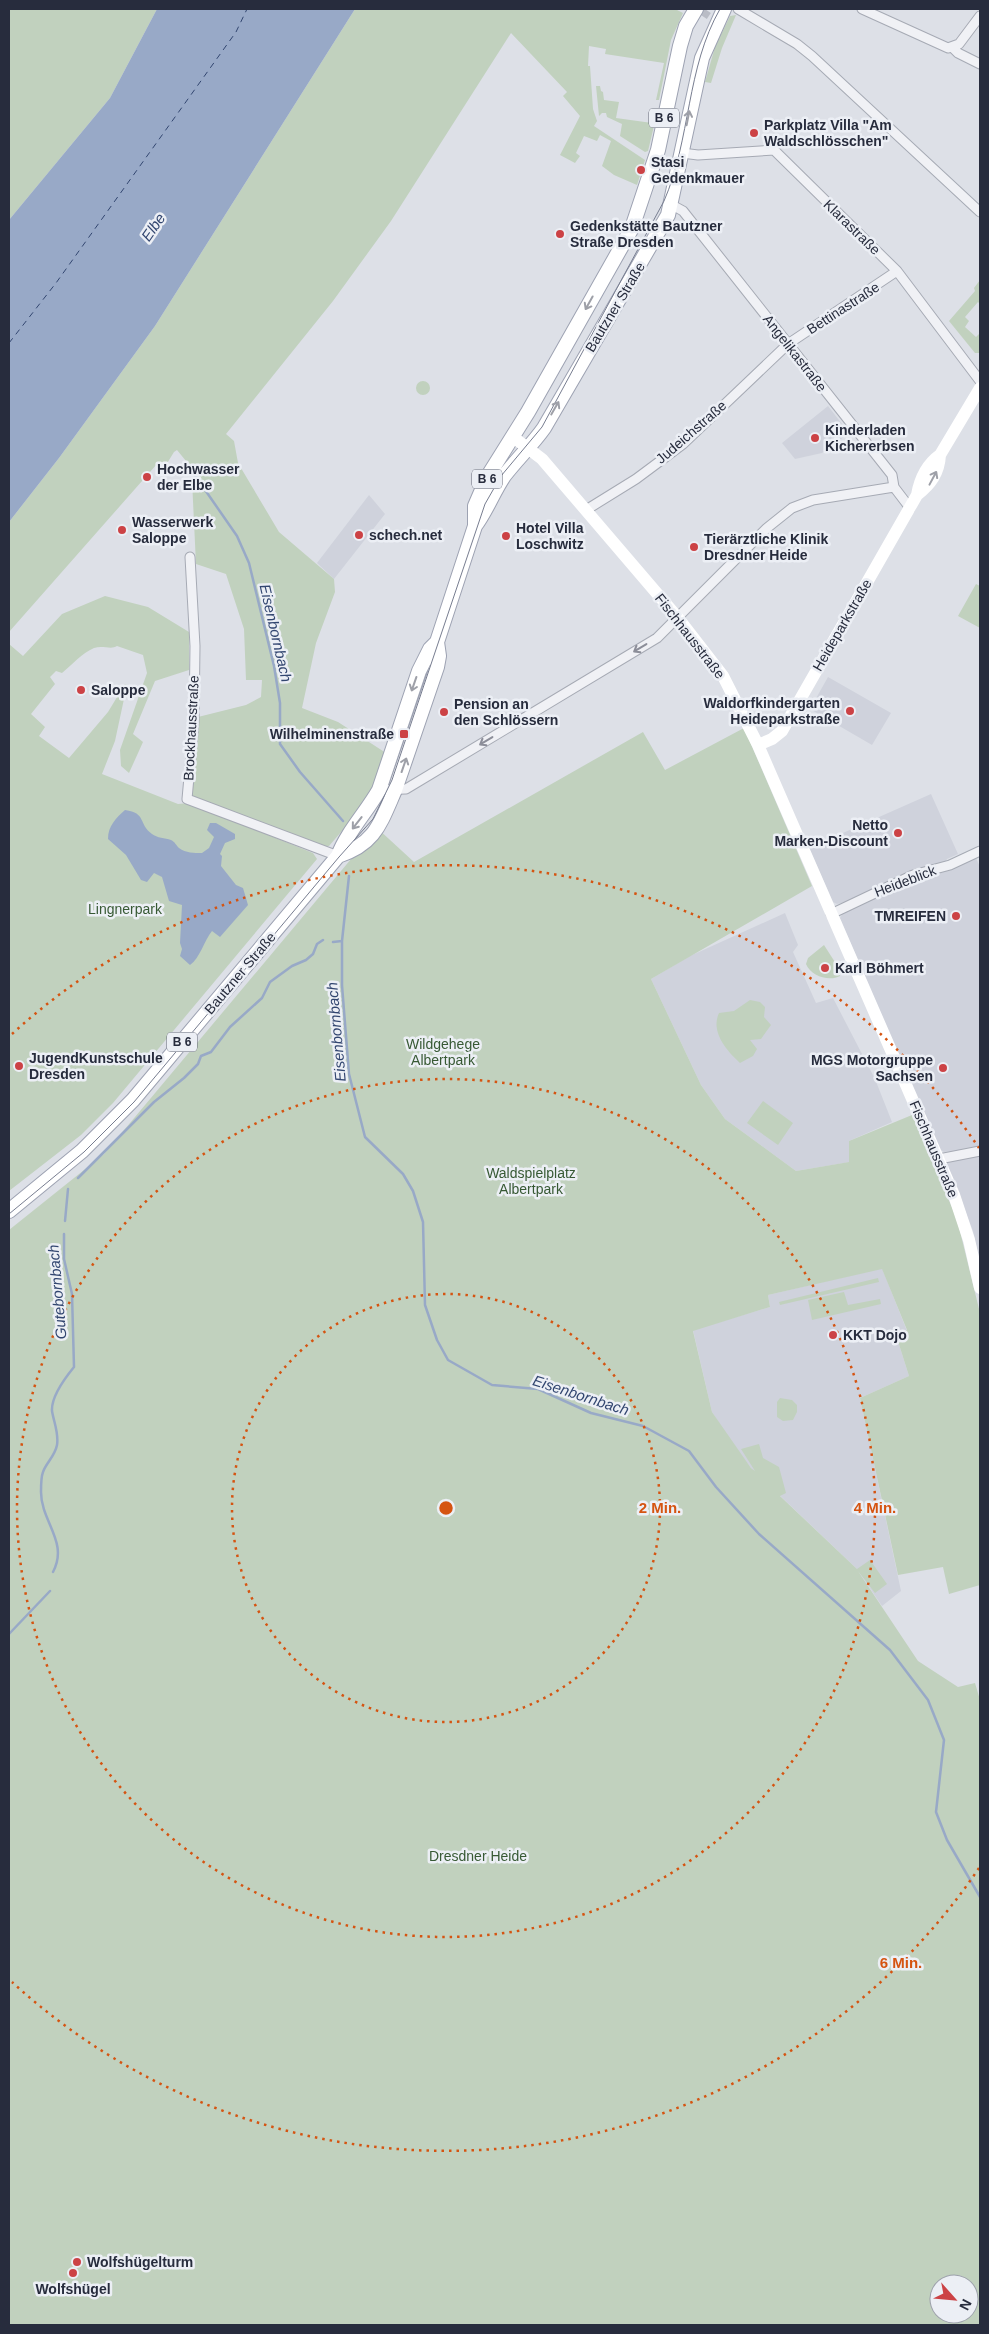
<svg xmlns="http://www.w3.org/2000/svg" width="989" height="2334" viewBox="0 0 989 2334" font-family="Helvetica,sans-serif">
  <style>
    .built { fill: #cfd2dc }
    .green { fill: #c1d1be; fill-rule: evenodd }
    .water { fill: #98a9c7 }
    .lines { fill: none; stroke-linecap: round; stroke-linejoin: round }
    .stream { stroke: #98a9c7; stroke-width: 2.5 }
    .ferry { stroke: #324670; stroke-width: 1; stroke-dasharray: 6 5; stroke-linecap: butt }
    .primary-tunnel { stroke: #b9bcc5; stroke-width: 14; stroke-dasharray: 14 7; stroke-linecap: butt }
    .street-casing { stroke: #a6aab4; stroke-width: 11 }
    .primary-casing { stroke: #9da2b2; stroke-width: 16 }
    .street { stroke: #f0f1f5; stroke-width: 9 }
    .secondary { stroke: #fff; stroke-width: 12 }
    .primary { stroke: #fff; stroke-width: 14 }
    .tram { stroke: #777d90; stroke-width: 1 }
    .oneway { stroke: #9ea0a8 }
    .oneway2 { stroke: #8c8e99 }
    .ring { fill: none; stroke: #d55411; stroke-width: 2.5; stroke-dasharray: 2.5 5 }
    .poi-dot { fill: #cc4245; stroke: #eceff5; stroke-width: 2 }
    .labels { text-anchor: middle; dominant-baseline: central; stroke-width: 5; stroke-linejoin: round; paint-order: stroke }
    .shield { fill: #eceff5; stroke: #626674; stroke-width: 1 }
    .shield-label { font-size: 12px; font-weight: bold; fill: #272c3d }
    .poi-label { font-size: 14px; font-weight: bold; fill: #272c3d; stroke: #eceff5; text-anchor: start }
    .street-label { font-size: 14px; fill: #272c3d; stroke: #eceff5 }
    .park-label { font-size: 14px; fill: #375934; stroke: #eceff5 }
    .water-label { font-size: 15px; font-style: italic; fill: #324670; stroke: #eceff5 }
    .centre { fill: #d55411; stroke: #eceff5; stroke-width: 2.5 }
    .ring-label { font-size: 15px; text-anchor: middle; font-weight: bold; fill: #d55411; stroke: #eceff5; stroke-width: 5; stroke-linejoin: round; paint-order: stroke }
  </style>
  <rect width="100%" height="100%" fill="#dde0e7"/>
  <path class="built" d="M 828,406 L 849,433 L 822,453 L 795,459 L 782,443 Z
    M 369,495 L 385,514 L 334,579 L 317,563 Z
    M 828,677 L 891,713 L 872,745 L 810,709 Z
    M 931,794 L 958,854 L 947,859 L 945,863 L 912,871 L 846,902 L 837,904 L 833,902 L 809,848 Z
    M 976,858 L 980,867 L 980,1261 L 973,1231 L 946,1162 L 956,1160 L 953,1151 L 944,1152 L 939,1149 L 840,918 L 843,913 L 913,879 L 941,873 Z
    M 785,913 L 798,945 L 793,952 L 816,1003 L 833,998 L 875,1079 L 892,1122 L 849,1141 L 850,1162 L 796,1171 L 725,1119 L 701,1085 L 651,979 L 690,956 Z
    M 882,1268 L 907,1331 L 896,1335 L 909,1376 L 860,1398 L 901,1591 L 882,1606 L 856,1568 L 751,1468 L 729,1439 L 712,1412 L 693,1330 L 770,1307 L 768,1295 Z"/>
  <path class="green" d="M 9,9 L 157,9 L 110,98 L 9,220 Z
    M 355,9 L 675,9 L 683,13 L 671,40 L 659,100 L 656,100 L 664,63 L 605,54 L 606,49 L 589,46 L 588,66 L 590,66 L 593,109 L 597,121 L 594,126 L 645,160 L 637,185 L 614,175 L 602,166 L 611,141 L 600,135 L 597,141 L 584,136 L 576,153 L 580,156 L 575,163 L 560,155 L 580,116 L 563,96 L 567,92 L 511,33 L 391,221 L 333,301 L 226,434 L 234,441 L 238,463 L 279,532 L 334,579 L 335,592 L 316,643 L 302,708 L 338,722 L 386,753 L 375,785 L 354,817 L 329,846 L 318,846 L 192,797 L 198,717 L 246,705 L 261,697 L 262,680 L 246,680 L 244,629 L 226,574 L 196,564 L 192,480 L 197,470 L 186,461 L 177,450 L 174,452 L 166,465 L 157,464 L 9,632 L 9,522 L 59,458 L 155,326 Z
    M 736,15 L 722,48 L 711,83 L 705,82 L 715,47 L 730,16 Z
    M 596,86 L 600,86 L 601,91 L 603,92 L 604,100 L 619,102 L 616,118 L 652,123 L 655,109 L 658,109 L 648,151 L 645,152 L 620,136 L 622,124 L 607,117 L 606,113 L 602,113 L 599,116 Z
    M 980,280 L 980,304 L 978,302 L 965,317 L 969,321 L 965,327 L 976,337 L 980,333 L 980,353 L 975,353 L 949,321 L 975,291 L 974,288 Z
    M416 388a7 7 0 1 1 14 0a7 7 0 1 1-14 0Z
    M 976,584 L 980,586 L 980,628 L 958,616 Z
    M 105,596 L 148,607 L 189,632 L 189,670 L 155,681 L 133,734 L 143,742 L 129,773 L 121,766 L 120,750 L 147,673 L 143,655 L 117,646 C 111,650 103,645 94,648 C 82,653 73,664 62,673 L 56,671 L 50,677 L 55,684 L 31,714 L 45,727 L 39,736 L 69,758 L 108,712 L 125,684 L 127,685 L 115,741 L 102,774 L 178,804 L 189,803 L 313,853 L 317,859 L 113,1103 L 81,1135 L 9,1191 L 9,644 L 23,656 L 62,614 Z
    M 744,728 L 812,886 L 651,979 L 701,1085 L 725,1119 L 796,1171 L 849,1162 L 849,1141 L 912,1115 L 957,1219 L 980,1313 L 980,1585 L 949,1594 L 943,1567 L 898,1575 L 860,1398 L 909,1376 L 896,1335 L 907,1330 L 882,1269 L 768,1295 L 770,1307 L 693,1331 L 712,1412 L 751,1468 L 755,1471 L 741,1449 L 759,1444 L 763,1458 L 779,1467 L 786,1493 L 780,1496 L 857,1569 L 870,1560 L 887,1584 L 875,1593 L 858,1571 L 918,1661 L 958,1687 L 975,1683 L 980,1700 L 980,2325 L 9,2325 L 9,1230 L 104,1154 L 377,828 L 414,862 L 643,732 L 665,770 ZM 939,2284 L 969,2284 L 969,2314 L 939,2314 Z
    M 824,945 L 840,970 L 840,976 C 829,982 811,976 806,964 L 808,958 Z
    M 750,1000 L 760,1002 L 765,1007 L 764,1017 L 771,1025 L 761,1039 L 750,1040 L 757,1049 L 753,1056 L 740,1063 C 727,1051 710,1032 719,1013 L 734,1011 Z
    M 763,1101 L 793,1123 L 778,1145 L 747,1123 Z
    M 878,1278 L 879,1282 L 780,1305 L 779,1302 Z
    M 844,1292 L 848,1305 L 880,1299 L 881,1304 L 812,1320 L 808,1300 Z
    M 780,1398 L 792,1400 L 797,1405 L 797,1412 L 793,1420 L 783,1421 L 777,1417 L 777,1402 Z"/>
  <path class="water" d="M 157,9 L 355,9 L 155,326 L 59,458 L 9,522 L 9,220 L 110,98 Z
    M 125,810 C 147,813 138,824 152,834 C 157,838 165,838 171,840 C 175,842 176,845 179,848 C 186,853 194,853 202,853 L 209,848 L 214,837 L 207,830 L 210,823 L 216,823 L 235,834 L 235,839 L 225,843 L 220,854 L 222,856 L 221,866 L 236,885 L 243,888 L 248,905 L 220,937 L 212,931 C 204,941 200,958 190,965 L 180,956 L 182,949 L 180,943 L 182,905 L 169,901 L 162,877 L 154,873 L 147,882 L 141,880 L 126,855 L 108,839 C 108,826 116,818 125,810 Z"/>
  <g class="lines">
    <path class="stream" d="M 194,474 L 237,536 L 249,563 L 274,666 L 280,703 L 280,744 L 300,772 L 343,821
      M 349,876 L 342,941 L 342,985 L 349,1074 L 365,1137 L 403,1174 L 413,1191 L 423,1222 L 425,1305 L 437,1340 L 448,1360 L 492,1385 L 538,1389 L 591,1413 L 643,1426 L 689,1451 L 716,1487 L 759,1534 L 890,1650 L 928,1700 L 944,1740 L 936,1812 L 947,1840 L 980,1897
      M 333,942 L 342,941
      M 78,1178 L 154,1102 L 184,1078 L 198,1064 L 201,1056 L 211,1052 L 230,1027 L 262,998 L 270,982 L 292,966 L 306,960 L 313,954 L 317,944 L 323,940
      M 65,1221 L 68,1189
      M 53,1572 C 69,1542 41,1522 41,1492 C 41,1486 41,1477 43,1472 C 46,1463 55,1456 57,1445 C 59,1433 54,1423 52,1411 C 51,1396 65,1378 74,1367 L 72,1294 L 64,1259 L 64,1234
      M 9,1634 L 50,1591"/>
    <path class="ferry" d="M 9,343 L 56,283 L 236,32 L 247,9"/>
    <path class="primary-tunnel" d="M 701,15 L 705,9"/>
    <defs>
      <path id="street" d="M 738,9 L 797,44 L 812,56 L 980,212
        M 862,9 L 948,48 L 959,44 L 980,16
        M 953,48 L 958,53 L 980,64
        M 682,153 L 698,155 L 774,150 L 897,271 L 980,381
        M 672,205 L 683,211 L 892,475 L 894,487 L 910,508
        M 586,510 L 636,479 L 683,444 L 788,344 L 897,271
        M 190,557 L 195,646 L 194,722 L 187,799 L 338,856
        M 379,790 L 406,789 L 657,638 L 767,528 L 792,508 L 813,500 L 894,487
        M 831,914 L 913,875 L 950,865 L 980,851
        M 939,1159 L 980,1151"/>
      <path id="primary" d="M 475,526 C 487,510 493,492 504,476 C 517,459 532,445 544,428 L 668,215 L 702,58 L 724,9
        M 338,856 C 375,844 380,824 395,790 L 437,667 L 439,656 L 437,642
        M 9,1211 L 82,1151 L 133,1100 L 338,856 C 347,832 366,813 379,790 L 419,671 L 430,649 L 437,642 L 475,526 L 475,506 L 488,476 L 528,412 L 632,228 L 658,150 L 680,46 L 686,26 L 696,9"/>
    </defs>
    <use href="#street" class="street-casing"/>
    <use href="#primary" class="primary-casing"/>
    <use href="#street" class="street"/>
    <path class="secondary" d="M 513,437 L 542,459 L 678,618 L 723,676 L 758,745 L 954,1195 L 969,1240 L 980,1288
      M 917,495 C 931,484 939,473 940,455 L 980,388
      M 758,745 L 772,739 L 782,731 L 917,495 C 920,478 926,465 940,455"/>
    <use href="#primary" class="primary"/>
    <path class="tram" d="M 9,1214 L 84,1152 L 134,1102 L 339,857 L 373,819 L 392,780 L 485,504 L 501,476 L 542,427 L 664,201 C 691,139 686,68 720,9"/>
  </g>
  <defs><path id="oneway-shaft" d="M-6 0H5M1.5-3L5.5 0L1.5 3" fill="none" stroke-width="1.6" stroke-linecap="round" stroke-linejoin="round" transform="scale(1.25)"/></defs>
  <g class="oneway">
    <use href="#oneway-shaft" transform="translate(688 118) rotate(-79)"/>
    <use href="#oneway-shaft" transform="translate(589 303) rotate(119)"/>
    <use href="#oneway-shaft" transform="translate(555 408) rotate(-60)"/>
    <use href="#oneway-shaft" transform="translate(933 478) rotate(-62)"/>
    <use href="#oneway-shaft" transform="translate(414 684) rotate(109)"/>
    <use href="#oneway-shaft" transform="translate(404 765) rotate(-71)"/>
    <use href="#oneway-shaft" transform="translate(357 823) rotate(128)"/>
  </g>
  <g class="oneway2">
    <use href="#oneway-shaft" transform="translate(640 648) rotate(149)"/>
    <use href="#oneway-shaft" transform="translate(486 741) rotate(149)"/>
  </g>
  <g class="ring">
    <circle cx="446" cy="1508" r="214"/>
    <circle cx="446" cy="1508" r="429"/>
    <path d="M979 1868A643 643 0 0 1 12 1982M12 1034A643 643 0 0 1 979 1148"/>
  </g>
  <g class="poi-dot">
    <circle cx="754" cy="133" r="5"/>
    <circle cx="641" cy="170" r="5"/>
    <circle cx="560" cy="234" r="5"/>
    <circle cx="815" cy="438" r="5"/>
    <circle cx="147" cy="477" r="5"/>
    <circle cx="122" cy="530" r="5"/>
    <circle cx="359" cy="535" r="5"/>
    <circle cx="506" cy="536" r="5"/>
    <circle cx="694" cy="547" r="5"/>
    <circle cx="81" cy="690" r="5"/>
    <circle cx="850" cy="711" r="5"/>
    <circle cx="444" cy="712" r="5"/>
    <rect x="399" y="729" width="10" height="10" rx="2.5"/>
    <circle cx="898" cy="833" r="5"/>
    <circle cx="956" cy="916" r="5"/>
    <circle cx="825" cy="968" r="5"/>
    <circle cx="19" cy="1066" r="5"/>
    <circle cx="943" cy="1068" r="5"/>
    <circle cx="833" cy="1335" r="5"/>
    <circle cx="77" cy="2262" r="5"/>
    <circle cx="73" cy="2273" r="5"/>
  </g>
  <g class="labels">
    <g class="shield">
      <rect x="649" y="108.5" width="30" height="19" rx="4"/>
      <rect x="472" y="469.5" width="30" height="19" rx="4"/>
      <rect x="167" y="1032.5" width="30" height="19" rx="4"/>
    </g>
    <g class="shield-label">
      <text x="664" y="118">B 6</text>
      <text x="487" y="479">B 6</text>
      <text x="182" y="1042">B 6</text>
    </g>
    <g class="poi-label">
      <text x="764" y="125">Parkplatz Villa "Am<tspan x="764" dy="16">Waldschlösschen"</tspan></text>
      <text x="651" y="162">Stasi<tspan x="651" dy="16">Gedenkmauer</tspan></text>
      <text x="570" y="226">Gedenkstätte Bautzner<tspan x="570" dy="16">Straße Dresden</tspan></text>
      <text x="825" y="430">Kinderladen<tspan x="825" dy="16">Kichererbsen</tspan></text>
      <text x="157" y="469">Hochwasser<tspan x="157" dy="16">der Elbe</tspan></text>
      <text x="132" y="522">Wasserwerk<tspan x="132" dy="16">Saloppe</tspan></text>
      <text x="516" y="528">Hotel Villa<tspan x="516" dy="16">Loschwitz</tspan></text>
      <text x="369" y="535">schech.net</text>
      <text x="704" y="539">Tierärztliche Klinik<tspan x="704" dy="16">Dresdner Heide</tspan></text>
      <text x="91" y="690">Saloppe</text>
      <text x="840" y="703" text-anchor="end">Waldorfkindergarten<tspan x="840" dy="16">Heideparkstraße</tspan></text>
      <text x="454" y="704">Pension an<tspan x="454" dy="16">den Schlössern</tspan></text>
      <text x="394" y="734" text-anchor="end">Wilhelminenstraße</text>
      <text x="888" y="825" text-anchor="end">Netto<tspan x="888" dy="16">Marken-Discount</tspan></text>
      <text x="946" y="916" text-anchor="end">TMREIFEN</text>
      <text x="835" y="968">Karl Böhmert</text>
      <text x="29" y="1058">JugendKunstschule<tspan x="29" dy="16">Dresden</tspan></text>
      <text x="933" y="1060" text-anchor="end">MGS Motorgruppe<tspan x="933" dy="16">Sachsen</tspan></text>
      <text x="843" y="1335">KKT Dojo</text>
      <text x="87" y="2262">Wolfshügelturm</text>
      <text x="73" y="2289" text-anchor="middle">Wolfshügel</text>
    </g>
    <g class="street-label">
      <text transform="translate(852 227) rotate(44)">Klarastraße</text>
      <text transform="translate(615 307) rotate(-59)">Bautzner Straße</text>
      <text transform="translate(843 308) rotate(-33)">Bettinastraße</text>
      <text transform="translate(795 353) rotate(52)">Angelikastraße</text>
      <text transform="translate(691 432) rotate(-41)">Judeichstraße</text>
      <text transform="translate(842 625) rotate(-60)">Heideparkstraße</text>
      <text transform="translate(690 636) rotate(52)">Fischhausstraße</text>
      <text transform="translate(191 728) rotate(-87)">Brockhausstraße</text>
      <text transform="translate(905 881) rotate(-21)">Heideblick</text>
      <text transform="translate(240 973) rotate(-50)">Bautzner Straße</text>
      <text transform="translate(934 1149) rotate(67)">Fischhausstraße</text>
    </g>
    <g class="park-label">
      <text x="125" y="909">Lingnerpark</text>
      <text x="443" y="1044">Wildgehege<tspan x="443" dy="16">Albertpark</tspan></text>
      <text x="531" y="1173">Waldspielplatz<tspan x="531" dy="16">Albertpark</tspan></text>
      <text x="478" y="1856">Dresdner Heide</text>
    </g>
    <g class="water-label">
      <text transform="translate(153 227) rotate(-55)">Elbe</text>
      <text transform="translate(276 633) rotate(77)">Eisenbornbach</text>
      <text transform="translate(336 1032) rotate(-95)">Eisenbornbach</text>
      <text transform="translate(57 1292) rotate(-95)">Gutebornbach</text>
      <text transform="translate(581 1395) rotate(18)">Eisenbornbach</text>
    </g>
  </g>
  <circle cx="446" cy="1508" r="8" class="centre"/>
  <g class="ring-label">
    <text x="660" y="1513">2 Min.</text>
    <text x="875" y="1513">4 Min.</text>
    <text x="901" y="1968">6 Min.</text>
  </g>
  <rect width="989" height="2334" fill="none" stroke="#272c3d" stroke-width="20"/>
  <g transform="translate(954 2299) rotate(117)"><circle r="24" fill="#eceff5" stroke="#9da1ab"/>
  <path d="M0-4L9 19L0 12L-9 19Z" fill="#cc4245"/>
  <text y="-8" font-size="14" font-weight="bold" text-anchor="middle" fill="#272c3d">N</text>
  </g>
</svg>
